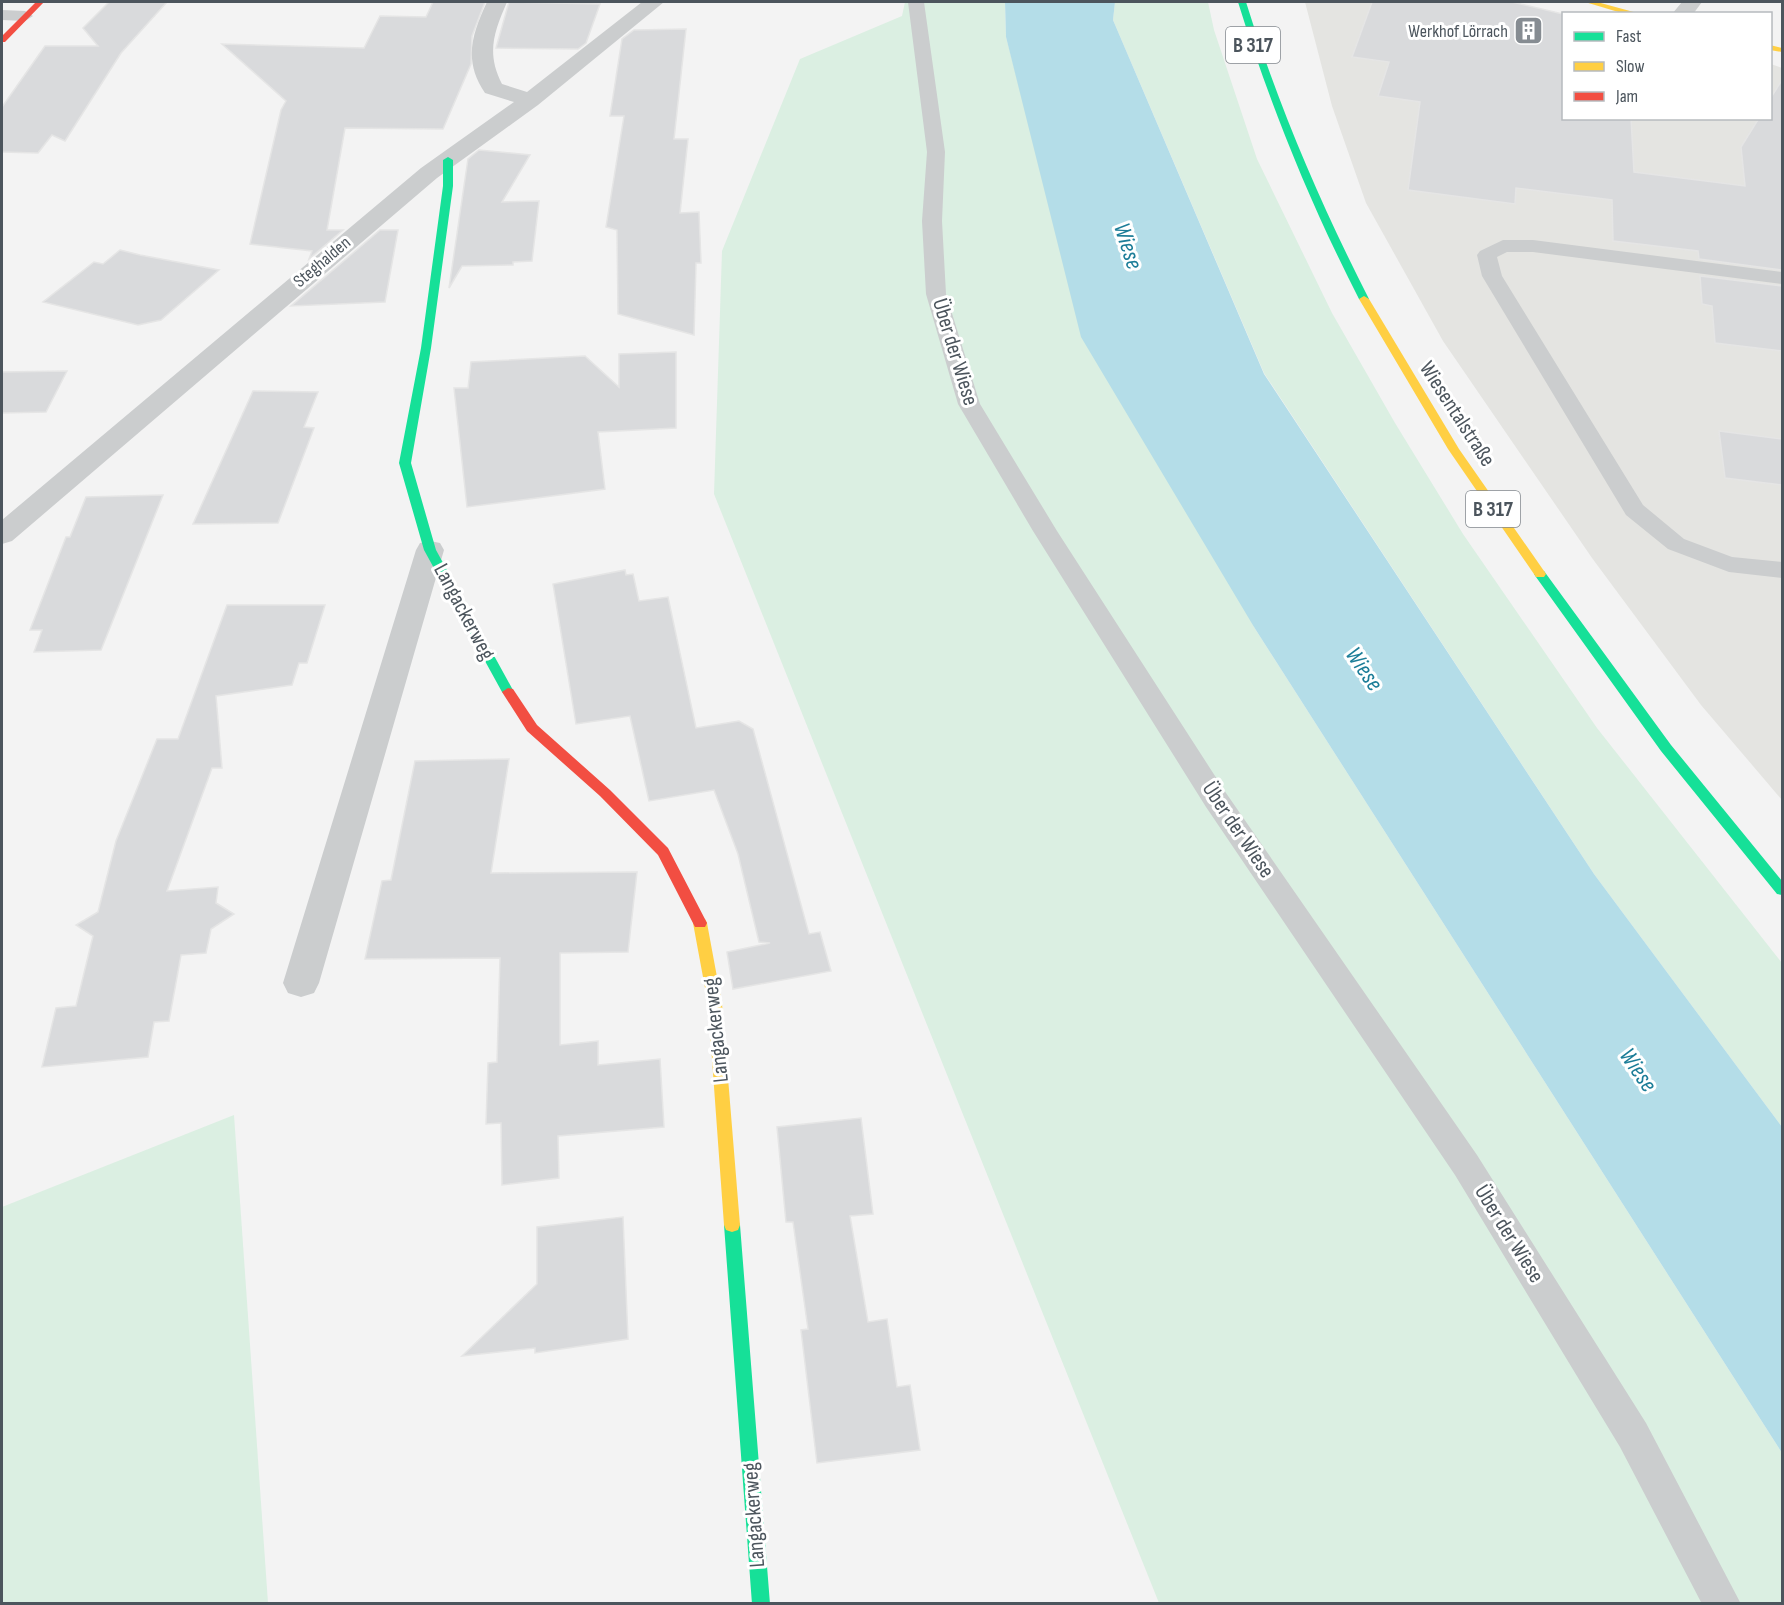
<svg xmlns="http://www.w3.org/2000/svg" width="1784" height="1605" viewBox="0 0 1784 1605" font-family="'Sofia Sans Condensed',sans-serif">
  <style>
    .commercial { fill: #e4e4e1 }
    .green { fill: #dbefe2 }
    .water { fill: #b4dde8 }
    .building { fill: #d9dadc; stroke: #e5e5e5; stroke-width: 1.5 }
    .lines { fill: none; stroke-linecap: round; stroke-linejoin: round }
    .lane { fill: #cbcdce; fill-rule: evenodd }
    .street { fill: #cbcdce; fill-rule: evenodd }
    .fast { fill: #16e098; fill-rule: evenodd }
    .slow { fill: #ffcf43; fill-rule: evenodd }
    .jam { fill: #f24e42; fill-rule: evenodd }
    .labels { text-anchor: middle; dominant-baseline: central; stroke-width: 6; stroke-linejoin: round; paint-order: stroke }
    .far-poi-label { font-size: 18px; fill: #4c555d; stroke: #fff; text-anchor: end }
    .far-street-label { font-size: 18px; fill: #4c555d; stroke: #fff }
    .shield { fill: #fff; stroke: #82888e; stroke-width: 1.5 }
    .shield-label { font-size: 21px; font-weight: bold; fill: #4c555d }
    .street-label { font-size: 22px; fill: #4c555d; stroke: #fff }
    .water-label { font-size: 24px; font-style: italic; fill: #1c7d98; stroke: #fff }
  </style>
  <rect width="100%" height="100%" fill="#f3f3f3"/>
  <path class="commercial" d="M 1305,2 L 1512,2 L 1563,14 L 1564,118 L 1770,118 L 1771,64 L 1782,68 L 1782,800 L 1701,705 L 1592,558 L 1443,341 L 1366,203 L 1332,106 Z"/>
  <path class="green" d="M 905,2 L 1005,2 L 1006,37 L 1026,113 L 1254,627 L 1782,1453 L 1782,1603 L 1159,1603 L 714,494 L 722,251 L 800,59 L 902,16 Z
    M 1115,2 L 1208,2 L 1214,30 L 1257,159 L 1332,313 L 1395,423 L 1463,534 L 1597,728 L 1782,963 L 1782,1127 L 1594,874 L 1264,373 L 1113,20 Z
    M 234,1115 L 268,1603 L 2,1603 L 2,1207 Z"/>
  <path class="water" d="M 1005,2 L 1115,2 L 1113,20 L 1264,374 L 1594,874 L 1782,1127 L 1782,1453 L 1254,627 L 1081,337 L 1006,37 Z"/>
  <path class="building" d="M 109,2 L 167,2 L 121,53 L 65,141 L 52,135 L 38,153 L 2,152 L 2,107 L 45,46 L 98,46 L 83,28 Z
    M 433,2 L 485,2 L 472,36 L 471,64 L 443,129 L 345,128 L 327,230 L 343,230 L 309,259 L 312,251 L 250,244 L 281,110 L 286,101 L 222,44 L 364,48 L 380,16 L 426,17 Z
    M 509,2 L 600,4 L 586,43 L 578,49 L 496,48 Z
    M 1372,2 L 1512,2 L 1563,14 L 1563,118 L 1631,118 L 1634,172 L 1745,186 L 1741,147 L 1759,118 L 1770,118 L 1770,99 L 1782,80 L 1782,270 L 1699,259 L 1698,251 L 1613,241 L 1612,200 L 1516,188 L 1515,204 L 1408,190 L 1420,102 L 1378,96 L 1389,62 L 1352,57 Z
    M 686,29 L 674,139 L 688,139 L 680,213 L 699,212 L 701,263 L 696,263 L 694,335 L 618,314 L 617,230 L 606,227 L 624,116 L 610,116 L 622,39 L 634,30 Z
    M 479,150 L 530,155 L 502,202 L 539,201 L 532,261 L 513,262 L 513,265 L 462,266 L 449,288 L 468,159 Z
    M 380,230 L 398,230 L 385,302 L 291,306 Z
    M 120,250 L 140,255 L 219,270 L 161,320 L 138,325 L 43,302 L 94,262 L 103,264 Z
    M 1700,276 L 1782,286 L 1782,351 L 1715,343 L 1712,306 L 1702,304 Z
    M 676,352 L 676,428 L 598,432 L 605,489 L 467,507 L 454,388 L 468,388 L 471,362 L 585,356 L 619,387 L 619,354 Z
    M 67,371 L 46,412 L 2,413 L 2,372 Z
    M 253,391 L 318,392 L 304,427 L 314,428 L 278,523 L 193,524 Z
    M 1719,431 L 1782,439 L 1782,485 L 1725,478 Z
    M 163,495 L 101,650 L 34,652 L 42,630 L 30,630 L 66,537 L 70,537 L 86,497 Z
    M 625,570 L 626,575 L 633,574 L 639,601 L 668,597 L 696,728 L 739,721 L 753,729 L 809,934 L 820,932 L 831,971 L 733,989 L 727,952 L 770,943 L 759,942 L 738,854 L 714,790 L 649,801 L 630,716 L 576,724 L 553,584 Z
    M 227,605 L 325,605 L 307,663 L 299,663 L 292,685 L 216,696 L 222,768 L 212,768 L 167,891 L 218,887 L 216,903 L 234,914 L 211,929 L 206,953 L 181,955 L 169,1021 L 154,1022 L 148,1057 L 42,1067 L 56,1008 L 76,1006 L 93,936 L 76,925 L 98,912 L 116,841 L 157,739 L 178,739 Z
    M 509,759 L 491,873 L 637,872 L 628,952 L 560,953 L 560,1045 L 598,1041 L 598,1065 L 660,1059 L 664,1127 L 558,1136 L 559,1178 L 502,1185 L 501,1123 L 486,1124 L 488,1063 L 497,1062 L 500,958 L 365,959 L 382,881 L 391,880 L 415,761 Z
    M 861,1118 L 873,1214 L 850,1216 L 868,1322 L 887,1319 L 897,1387 L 910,1385 L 920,1450 L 817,1463 L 801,1330 L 808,1329 L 793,1222 L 786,1222 L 777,1127 Z
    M 623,1217 L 628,1339 L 535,1353 L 535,1348 L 462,1356 L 537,1284 L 537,1227 Z"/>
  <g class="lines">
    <path class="lane" d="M 908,2 L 924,2 L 945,152 L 942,221 L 946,294 L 980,404 L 1057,531 L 1226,793 L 1477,1155 L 1646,1423 L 1741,1604 L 1702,1604 L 1620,1447 L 1455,1175 L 1206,807 L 1033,531 L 958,404 L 926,294 L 922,221 L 927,152 Z
      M 2,10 L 25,11 L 33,16 L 25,21 L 2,20 Z
      M 1503,240 L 1533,240 L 1782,272 L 1782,284 L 1533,252 L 1507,252 L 1497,257 L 1502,276 L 1643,505 L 1684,539 L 1732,557 L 1782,562 L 1782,578 L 1729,572 L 1668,549 L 1626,515 L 1482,276 L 1477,255 L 1480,251 Z"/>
    <path class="street" d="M 487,2 L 507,2 C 494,32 486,53 502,84 L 527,92 L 642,2 L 664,2 L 538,105 L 437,178 L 12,541 L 2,544 L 2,520 L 421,168 L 514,102 L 485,93 C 463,61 472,34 487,2 Z
      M 1682,2 L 1702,2 L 1693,14 L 1672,14 Z
      M 430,541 L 440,543 L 444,550 L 319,983 L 314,993 L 301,997 L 288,993 L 283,983 L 416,550 L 420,543 Z"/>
    <path class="fast" d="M 1238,2 L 1246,2 C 1278,105 1320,203 1369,299 L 1368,301 L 1364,302 L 1359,299 C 1310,203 1270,105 1238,2 Z
      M 448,157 L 453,160 L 453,186 L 431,348 L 411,463 L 436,550 L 514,692 L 508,696 L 502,692 L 424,550 L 399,463 L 421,348 L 443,186 L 443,160 Z
      M 1540,570 L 1544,571 L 1671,745 L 1782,881 L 1782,895 L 1777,894 L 1661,751 L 1536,577 L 1534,574 L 1536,571 Z
      M 732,1218 L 738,1220 L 740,1225 L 770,1604 L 752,1604 L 724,1225 L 726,1220 Z"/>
    <path class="slow" d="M 1585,2 L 1597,2 L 1641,14 L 1625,14 Z
      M 1770,45 L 1782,48 L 1782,52 L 1770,50 Z
      M 1364,296 L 1369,299 L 1459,449 L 1544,571 L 1546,574 L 1544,577 L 1536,577 L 1448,449 L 1359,299 Z
      M 700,917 L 705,919 L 707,923 L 722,1004 L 740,1225 L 738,1230 L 732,1232 L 726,1230 L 724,1225 L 708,1004 L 693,923 L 695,919 Z"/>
    <path class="jam" d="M 36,2 L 44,2 L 5,42 L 2,42 L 2,36 Z
      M 508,688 L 513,689 L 537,725 L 610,790 L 668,848 L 707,923 L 705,927 L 695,927 L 658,855 L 600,796 L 527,731 L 502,692 Z"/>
  </g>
  <defs>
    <symbol id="building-square" viewBox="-11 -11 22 22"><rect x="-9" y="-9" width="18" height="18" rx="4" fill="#868c92" stroke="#fff"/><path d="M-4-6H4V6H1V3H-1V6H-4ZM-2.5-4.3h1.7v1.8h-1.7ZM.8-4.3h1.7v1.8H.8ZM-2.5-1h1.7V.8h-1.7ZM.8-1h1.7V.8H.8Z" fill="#fff"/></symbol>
  </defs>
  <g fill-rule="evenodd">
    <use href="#building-square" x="1512" y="14" width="33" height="33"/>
  </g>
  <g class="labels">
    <g class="far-poi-label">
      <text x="1508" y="31">Werkhof Lörrach</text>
    </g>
    <g class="far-street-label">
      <text transform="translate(322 262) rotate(-40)">Steghalden</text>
    </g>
    <g class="shield">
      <rect x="1226" y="27" width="54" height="36" rx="4.5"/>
      <rect x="1466" y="491" width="54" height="36" rx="4.5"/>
    </g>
    <g class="shield-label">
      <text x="1253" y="45">B 317</text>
      <text x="1493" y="509">B 317</text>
    </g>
    <g class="street-label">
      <text transform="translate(955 352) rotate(73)">Über der Wiese</text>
      <text transform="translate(1457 414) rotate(57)">Wiesentalstraße</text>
      <text transform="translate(464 612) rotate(62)">Langackerweg</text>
      <text transform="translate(1238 830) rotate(56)">Über der Wiese</text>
      <text transform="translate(716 1030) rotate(-96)">Langackerweg</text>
      <text transform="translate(1509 1234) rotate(58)">Über der Wiese</text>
      <text transform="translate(754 1515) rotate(-94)">Langackerweg</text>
    </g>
    <g class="water-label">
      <text transform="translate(1128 246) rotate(72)">Wiese</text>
      <text transform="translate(1364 669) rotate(56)">Wiese</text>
      <text transform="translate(1638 1070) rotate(56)">Wiese</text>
    </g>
  </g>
  <rect width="1784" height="1605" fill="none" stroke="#4c555d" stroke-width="6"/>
  <rect x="1562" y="12" width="210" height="108" fill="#ffffff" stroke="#b7bbbe" stroke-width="1.5"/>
  <rect x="1574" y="32" width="30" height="9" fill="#16e098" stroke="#b7bbbe" stroke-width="1.5"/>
  <text x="1616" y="42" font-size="18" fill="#4c555d">Fast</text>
  <rect x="1574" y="62" width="30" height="9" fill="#ffcf43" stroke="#b7bbbe" stroke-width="1.5"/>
  <text x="1616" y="72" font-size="18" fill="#4c555d">Slow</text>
  <rect x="1574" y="92" width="30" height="9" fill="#f24e42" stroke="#b7bbbe" stroke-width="1.5"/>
  <text x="1616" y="102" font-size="18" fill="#4c555d">Jam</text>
</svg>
